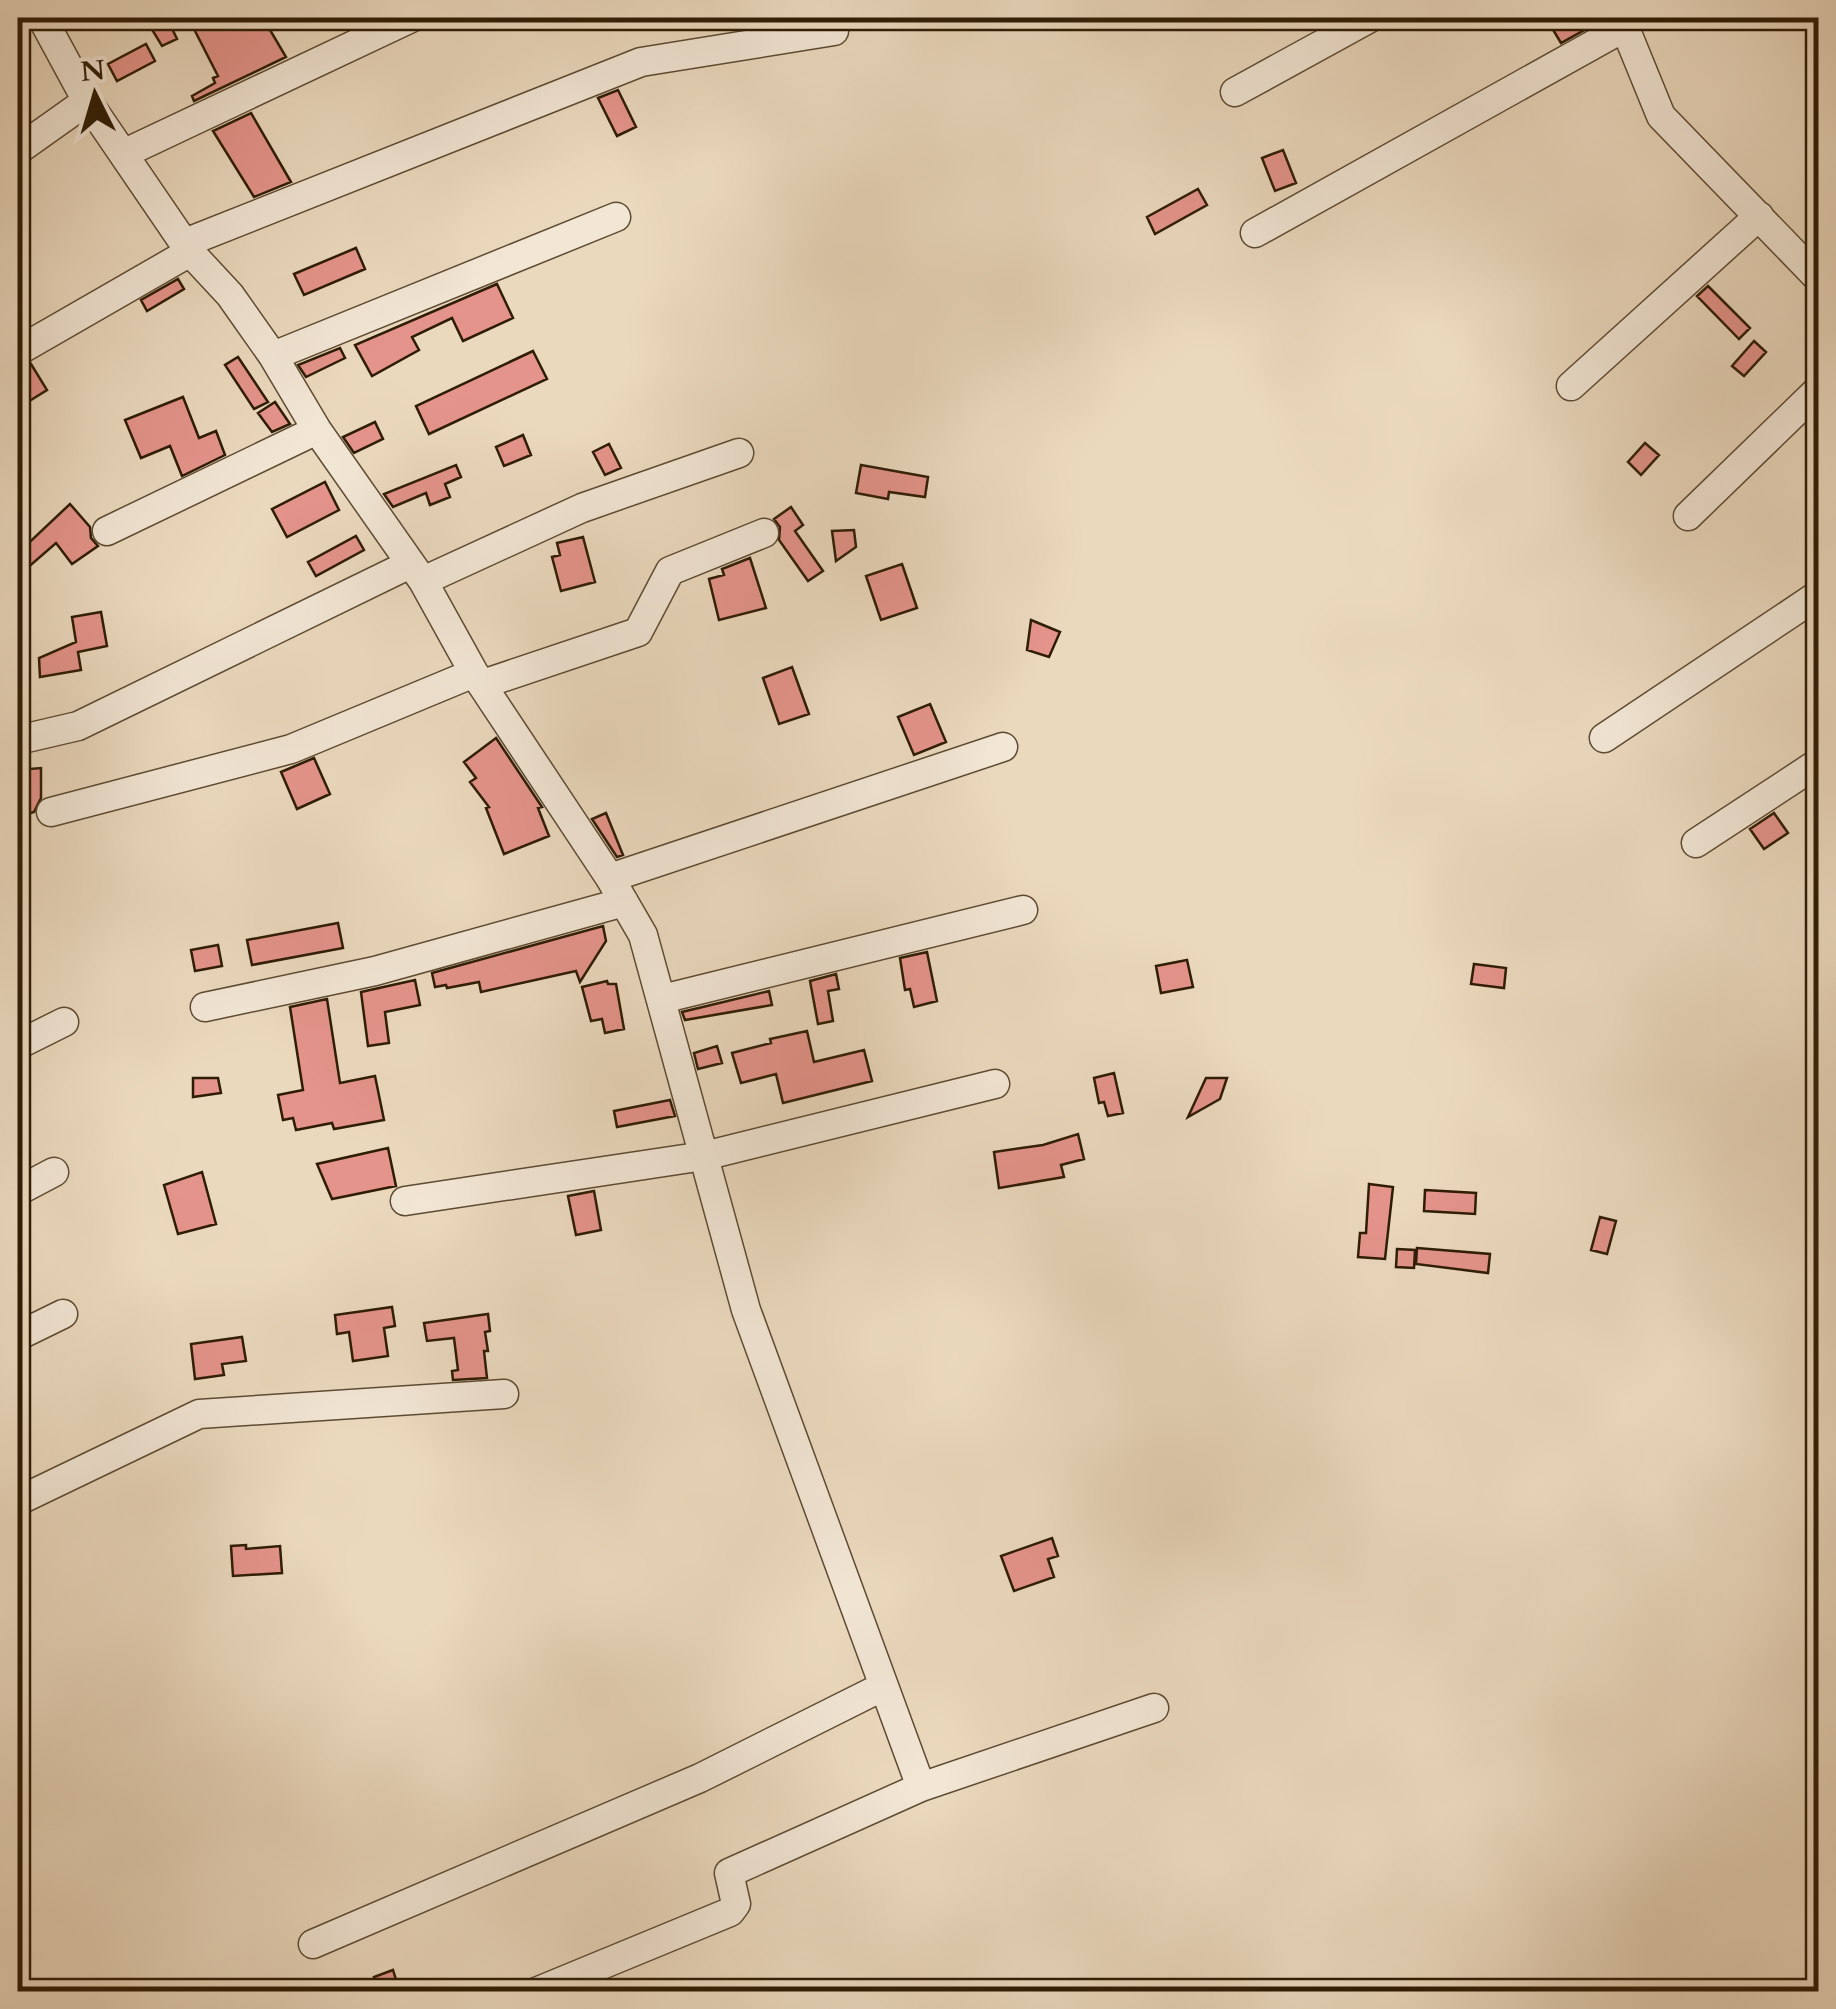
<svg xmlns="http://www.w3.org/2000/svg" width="1836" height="2009" viewBox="0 0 1836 2009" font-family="Cardo,serif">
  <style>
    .building { fill: #e5948b; stroke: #2e1c05; stroke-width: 2.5 }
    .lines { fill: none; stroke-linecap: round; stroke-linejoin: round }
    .minor-casing { stroke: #5d4b33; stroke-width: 31 }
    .minor { stroke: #f2e6d5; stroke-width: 28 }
  </style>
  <rect width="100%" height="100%" fill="#ebd9be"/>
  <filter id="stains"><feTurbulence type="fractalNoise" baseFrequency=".002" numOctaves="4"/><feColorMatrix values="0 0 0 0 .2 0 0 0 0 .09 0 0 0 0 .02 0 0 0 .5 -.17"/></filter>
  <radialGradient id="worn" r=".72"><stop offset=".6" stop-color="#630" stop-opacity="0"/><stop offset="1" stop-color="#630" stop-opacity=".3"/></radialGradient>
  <path class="building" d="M 145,18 L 167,18 L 177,39 L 162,46 Z
    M 216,18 L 263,18 L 286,57 L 194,101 L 192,96 L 215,83 L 213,78 L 218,76 L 194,29 Z
    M 1546,18 L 1604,18 L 1604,19 L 1561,43 Z
    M 146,44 L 155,61 L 117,81 L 108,64 Z
    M 618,90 L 636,127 L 617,136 L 598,98 Z
    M 251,113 L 291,182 L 254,197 L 213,131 Z
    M 1283,150 L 1296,183 L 1275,191 L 1262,158 Z
    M 1198,189 L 1207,205 L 1155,234 L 1147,217 Z
    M 356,248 L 365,269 L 304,295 L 294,274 Z
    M 178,279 L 184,289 L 147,311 L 141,300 Z
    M 497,284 L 513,318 L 463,341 L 452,318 L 412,337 L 419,350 L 372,376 L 355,345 Z
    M 1708,286 L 1750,328 L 1739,339 L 1697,296 Z
    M 1754,341 L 1766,352 L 1744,376 L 1732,366 Z
    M 340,348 L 345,358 L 306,377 L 298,365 Z
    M 533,351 L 547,379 L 429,434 L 416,406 Z
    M 238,357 L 268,402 L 254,409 L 225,365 Z
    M 31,364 L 47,390 L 18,408 L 18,368 Z
    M 183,397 L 199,438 L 216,431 L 225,455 L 182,476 L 170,446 L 141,458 L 125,420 Z
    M 275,402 L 290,424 L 272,432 L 258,413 Z
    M 375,422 L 383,439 L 354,453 L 343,437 Z
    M 523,435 L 531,455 L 504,466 L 496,447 Z
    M 1645,443 L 1659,455 L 1641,475 L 1628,462 Z
    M 609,444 L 621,468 L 605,475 L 593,452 Z
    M 456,465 L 461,477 L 445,484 L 450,497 L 430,505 L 426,493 L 393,507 L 384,494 Z
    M 861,465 L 928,477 L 925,497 L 889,492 L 888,499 L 856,493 Z
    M 325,482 L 339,510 L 287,537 L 272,509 Z
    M 70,504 L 90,527 L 91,538 L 98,546 L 72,564 L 56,543 L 18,576 L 18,553 Z
    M 791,507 L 803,525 L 795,531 L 823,571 L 808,581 L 779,540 L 780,527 L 774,519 Z
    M 854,530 L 856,547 L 836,561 L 832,531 Z
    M 356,536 L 364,550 L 316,576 L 308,562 Z
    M 583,537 L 595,582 L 561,591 L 552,557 L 560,555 L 557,543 Z
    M 750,558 L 766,608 L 719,620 L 709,579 L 724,575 L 722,569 Z
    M 902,564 L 917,608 L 881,620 L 866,576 Z
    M 101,612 L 107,646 L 78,652 L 81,670 L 40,677 L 39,658 L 76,642 L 72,617 Z
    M 1031,620 L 1060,632 L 1049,657 L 1027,650 Z
    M 792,667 L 809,714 L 779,724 L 763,678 Z
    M 930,704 L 946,742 L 914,755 L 898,717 Z
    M 496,738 L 542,807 L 538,808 L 549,836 L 504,854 L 486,808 L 489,807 L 470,782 L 476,778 L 464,762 Z
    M 314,758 L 330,794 L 297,809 L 281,772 Z
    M 41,768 L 41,798 L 34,812 L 18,817 L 18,770 Z
    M 606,813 L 623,855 L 617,857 L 592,819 Z
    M 1774,813 L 1788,833 L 1764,849 L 1750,829 Z
    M 338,923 L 343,948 L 252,965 L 247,940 Z
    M 603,926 L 606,941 L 580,982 L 576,971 L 481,992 L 479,982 L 447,988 L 446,985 L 435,987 L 432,973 Z
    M 218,945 L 222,966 L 195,971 L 191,950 Z
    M 927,952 L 937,1001 L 914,1007 L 910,989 L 905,990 L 900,958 Z
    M 1187,960 L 1193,987 L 1161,993 L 1156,966 Z
    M 1474,964 L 1506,968 L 1504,988 L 1471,984 Z
    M 836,974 L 839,989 L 828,991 L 833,1021 L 818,1024 L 810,981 Z
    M 415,980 L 420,1005 L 385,1012 L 389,1043 L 368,1046 L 361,992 Z
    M 607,981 L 608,984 L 616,984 L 624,1029 L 605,1033 L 602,1019 L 591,1021 L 582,987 Z
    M 769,991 L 772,1005 L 685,1020 L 682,1012 Z
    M 327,999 L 340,1083 L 375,1076 L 384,1120 L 334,1129 L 332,1123 L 296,1130 L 293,1118 L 283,1120 L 278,1095 L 303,1090 L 290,1007 Z
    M 807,1031 L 814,1062 L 864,1050 L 872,1081 L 783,1103 L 776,1074 L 741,1083 L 732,1053 L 771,1043 L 770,1039 Z
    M 717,1046 L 722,1063 L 698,1069 L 694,1053 Z
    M 1114,1073 L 1123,1113 L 1108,1116 L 1104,1102 L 1099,1103 L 1094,1078 Z
    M 193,1078 L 218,1078 L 221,1093 L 193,1097 Z
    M 1206,1078 L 1227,1078 L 1220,1099 L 1188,1117 Z
    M 670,1100 L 675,1116 L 617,1127 L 614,1111 Z
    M 1078,1134 L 1084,1159 L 1061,1165 L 1064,1177 L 999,1188 L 994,1152 L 1043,1145 Z
    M 388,1148 L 396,1186 L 332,1199 L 317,1164 Z
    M 202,1172 L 216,1224 L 178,1234 L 164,1185 Z
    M 1369,1184 L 1393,1187 L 1385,1259 L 1358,1257 L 1360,1233 L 1366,1233 Z
    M 1425,1190 L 1476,1193 L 1475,1214 L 1424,1211 Z
    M 594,1191 L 601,1230 L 576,1235 L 568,1196 Z
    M 1600,1217 L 1616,1221 L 1607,1254 L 1591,1250 Z
    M 1417,1248 L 1490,1254 L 1488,1273 L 1416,1264 Z
    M 1397,1249 L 1415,1250 L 1414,1268 L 1396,1267 Z
    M 392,1307 L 395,1326 L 384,1328 L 388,1356 L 353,1361 L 349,1332 L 337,1334 L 335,1315 Z
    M 488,1314 L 490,1331 L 485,1332 L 488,1351 L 484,1351 L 487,1378 L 453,1380 L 452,1371 L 458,1370 L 454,1338 L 427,1341 L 424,1323 Z
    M 242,1337 L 246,1361 L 222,1364 L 224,1375 L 195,1379 L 191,1344 Z
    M 1052,1538 L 1058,1556 L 1048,1559 L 1054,1577 L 1014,1591 L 1001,1556 Z
    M 246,1545 L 246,1549 L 280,1546 L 282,1573 L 233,1576 L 231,1546 Z
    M 393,1970 L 398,1986 L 379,1992 L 374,1977 Z"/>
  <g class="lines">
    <defs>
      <path id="minor" d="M 42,18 L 87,101 L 190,252 L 230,295 L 273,356 L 317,430 L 423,581 L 474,673 L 610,878 L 643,935 L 746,1310 L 921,1787
        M 1621,18 L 1661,116 L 1818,278
        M 1235,92 L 1370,18
        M 18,150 L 87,101
        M 123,154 L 411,18
        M 1255,233 L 1625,27
        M 185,243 L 641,62 L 834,31
        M 18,351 L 190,252
        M 273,356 L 616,217
        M 1571,386 L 1759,216
        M 1688,516 L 1818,390
        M 107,531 L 317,430
        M 423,581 L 582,508 L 739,453
        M 483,684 L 638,632 L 670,571 L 764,533
        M 1604,738 L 1818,595
        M 18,740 L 78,726 L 410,564
        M 51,812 L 291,749 L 474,673
        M 1696,843 L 1818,763
        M 610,878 L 1003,747
        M 662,999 L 1023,910
        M 205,1007 L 375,971 L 624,902
        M 18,1045 L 64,1022
        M 18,1191 L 54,1172
        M 405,1201 L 704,1156 L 995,1084
        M 18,1336 L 63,1314
        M 18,1501 L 199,1414 L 504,1394
        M 313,1944 L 700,1778 L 884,1686
        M 536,1992 L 730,1912 L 736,1904 L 729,1873 L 921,1787 L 1154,1708"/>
    </defs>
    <use href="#minor" class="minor-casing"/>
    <use href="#minor" class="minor"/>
  </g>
  <rect width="1836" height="2009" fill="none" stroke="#ebd9be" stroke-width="60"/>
  <rect x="20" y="20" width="1796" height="1969" fill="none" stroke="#2e1c05" stroke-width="5"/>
  <rect x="30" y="30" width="1776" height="1949" fill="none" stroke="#2e1c05" stroke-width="2.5"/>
  <g transform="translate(95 95) rotate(355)" stroke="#f2e6d5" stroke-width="8" paint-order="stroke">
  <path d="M0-8L18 38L0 25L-18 38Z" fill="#2e1c05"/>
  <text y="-15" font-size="28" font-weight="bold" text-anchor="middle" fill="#2e1c05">N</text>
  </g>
  <rect width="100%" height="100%" filter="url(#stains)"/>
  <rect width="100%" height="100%" fill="url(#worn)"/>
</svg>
